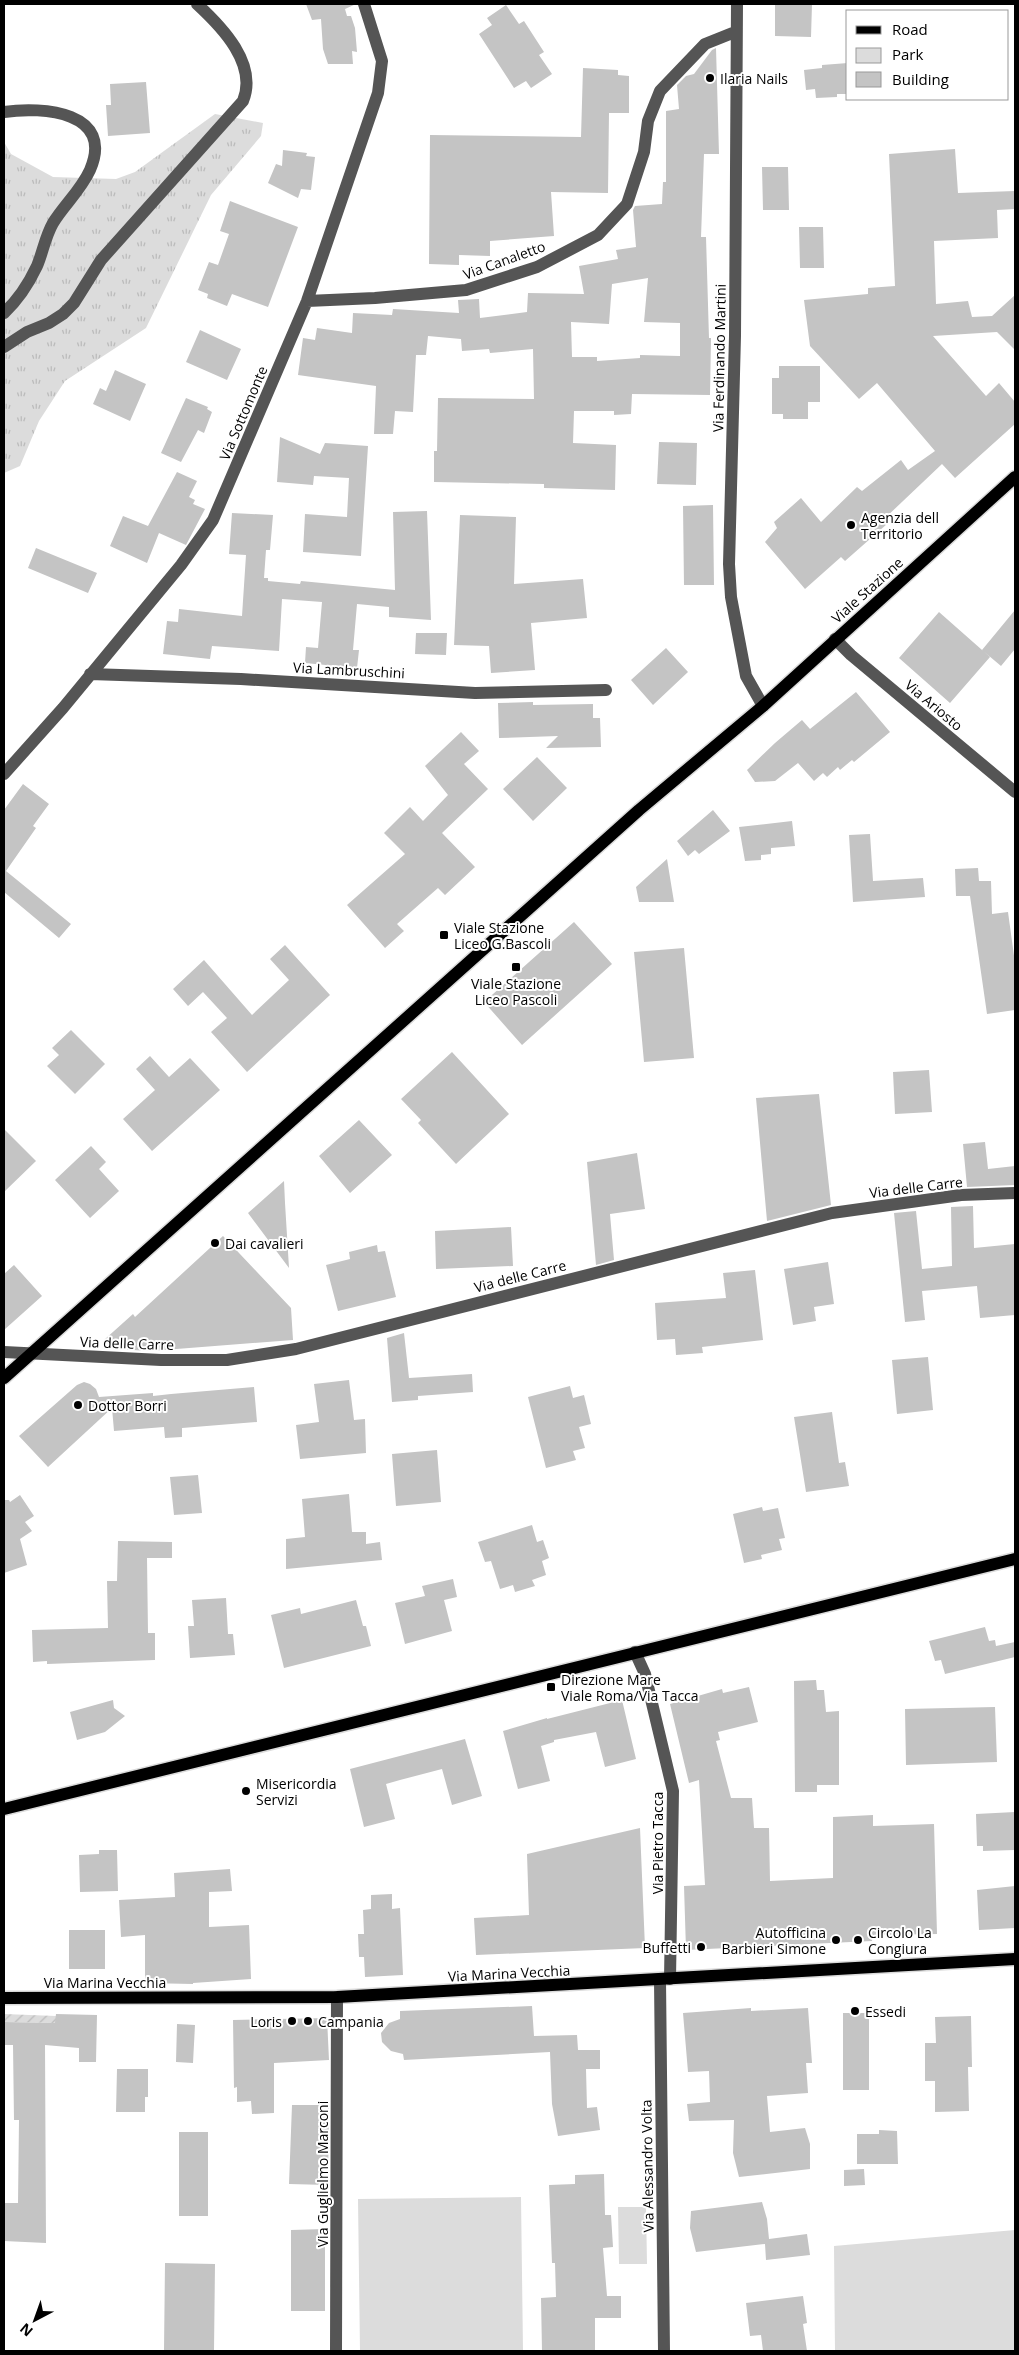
<svg xmlns="http://www.w3.org/2000/svg" width="1019" height="2355" viewBox="0 0 1019 2355" font-family="'Open Sans',sans-serif">
  <style>
    .grass { fill: url(#grass-tufts) }
    .park { fill: #dcdcdc }
    .garden { fill: url(#garden-furrows) }
    .building { fill: #c4c4c4; fill-rule: evenodd }
    .lines { fill: none; stroke-linecap: round; stroke-linejoin: round }
    .major-casing { stroke: #dbdbdb; stroke-width: 15 }
    .minor { stroke: #555; stroke-width: 12 }
    .major { stroke: #000; stroke-width: 12 }
    .poi-dot { fill: #000; stroke: #fff; stroke-width: 2 }
    .labels { text-anchor: middle; dominant-baseline: central; stroke-width: 4; stroke-linejoin: round; paint-order: stroke }
    .poi-label { font-size: 14px; fill: #000; stroke: #fff; text-anchor: start }
    .street-label { font-size: 14px; fill: #000; stroke: #fff }
  </style>
  <defs>
    <pattern id="grass-tufts" width="24" height="20" patternUnits="userSpaceOnUse" patternTransform="scale(1.25)"><rect width="24" height="20" fill="#dcdcdc"/><path d="M3 7l-1-3M5 7V3M7 7l1-3M15 17l-1-3M17 17v-4M19 17l1-3" fill="none" stroke="#bbb"/></pattern>
    <pattern id="garden-furrows" width="10" height="10" patternUnits="userSpaceOnUse" patternTransform="scale(1.25)"><rect width="10" height="10" fill="#dcdcdc"/><path d="M-1 1l2-2M0 10L10 0M9 11l2-2" fill="none" stroke="#bbb"/></pattern>
  </defs>
  <rect width="100%" height="100%" fill="#fff"/>
  <path class="grass" d="M 215,114 L 263,123 L 261,136 L 211,195 L 146,328 L 65,381 L 39,421 L 20,466 L 4,473 L 4,142 L 11,154 L 53,177 L 116,179 L 135,172 Z"/>
  <path class="park" d="M 521,2197 L 523,2351 L 360,2351 L 358,2199 Z
    M 618,2207 L 646,2207 L 647,2264 L 619,2264 Z
    M 1015,2230 L 1015,2351 L 835,2351 L 834,2246 Z"/>
  <path class="garden" d="M 4,2014 L 56,2016 L 56,2023 L 4,2022 Z"/>
  <path class="building" d="M 306,4 L 356,4 L 345,9 L 347,16 L 351,16 L 355,28 L 357,52 L 352,51 L 353,64 L 328,64 L 323,49 L 321,19 L 312,20 Z
    M 775,4 L 812,4 L 811,37 L 775,36 Z
    M 506,5 L 519,24 L 524,21 L 544,52 L 539,55 L 552,74 L 531,88 L 526,81 L 514,88 L 479,34 L 492,25 L 487,18 Z
    M 716,48 L 719,154 L 704,154 L 701,237 L 706,237 L 709,338 L 711,338 L 710,395 L 632,394 L 631,414 L 614,415 L 614,411 L 574,411 L 573,443 L 616,445 L 615,490 L 544,488 L 544,484 L 434,482 L 434,451 L 437,451 L 438,398 L 534,399 L 533,349 L 490,353 L 489,349 L 462,351 L 461,339 L 428,336 L 426,355 L 416,355 L 413,412 L 395,411 L 393,434 L 374,434 L 376,386 L 298,375 L 303,338 L 315,340 L 317,328 L 352,333 L 353,313 L 392,315 L 393,309 L 459,313 L 458,300 L 479,299 L 480,318 L 527,312 L 528,293 L 584,294 L 579,266 L 618,259 L 616,250 L 636,247 L 633,210 L 635,206 L 662,204 L 663,182 L 666,182 L 666,111 L 679,109 L 677,85 L 686,76 L 694,74 L 712,50 ZM 648,278 L 644,322 L 680,323 L 680,356 L 640,355 L 640,358 L 597,361 L 597,357 L 572,357 L 571,322 L 609,324 L 612,284 Z
    M 848,63 L 848,94 L 837,94 L 837,97 L 816,98 L 815,89 L 806,90 L 804,70 L 822,68 L 822,65 Z
    M 583,68 L 618,70 L 618,75 L 629,76 L 629,113 L 609,113 L 608,193 L 551,192 L 554,236 L 490,241 L 490,256 L 459,255 L 459,265 L 429,264 L 430,135 L 581,137 Z
    M 146,82 L 150,133 L 108,136 L 106,105 L 111,105 L 110,84 Z
    M 955,149 L 958,193 L 1015,191 L 1015,209 L 997,210 L 998,238 L 934,241 L 936,304 L 968,301 L 972,317 L 992,316 L 1015,295 L 1015,350 L 997,332 L 933,336 L 986,396 L 999,383 L 1015,402 L 1015,424 L 955,478 L 942,464 L 883,520 L 887,524 L 845,561 L 841,557 L 805,589 L 765,542 L 777,528 L 774,522 L 801,498 L 821,522 L 857,487 L 862,491 L 901,460 L 908,470 L 935,451 L 877,383 L 859,399 L 810,346 L 804,300 L 868,294 L 868,288 L 895,286 L 889,154 Z
    M 283,150 L 307,153 L 306,156 L 315,157 L 311,190 L 301,189 L 298,198 L 268,183 L 276,164 L 282,166 Z
    M 762,167 L 788,167 L 789,210 L 763,210 Z
    M 230,201 L 298,227 L 268,307 L 232,294 L 227,306 L 207,298 L 208,294 L 198,290 L 209,262 L 218,265 L 229,234 L 220,231 Z
    M 799,227 L 823,227 L 824,268 L 800,268 Z
    M 200,330 L 241,349 L 227,380 L 186,362 Z
    M 779,366 L 820,366 L 820,402 L 808,402 L 808,419 L 783,419 L 783,414 L 772,414 L 772,378 L 779,378 Z
    M 115,370 L 146,384 L 130,421 L 93,404 L 100,388 L 106,391 Z
    M 186,398 L 208,407 L 207,409 L 212,412 L 204,433 L 198,430 L 181,462 L 161,453 Z
    M 280,437 L 320,454 L 325,443 L 368,446 L 361,556 L 303,552 L 305,514 L 347,517 L 349,478 L 314,476 L 313,485 L 277,482 Z
    M 659,442 L 697,443 L 696,485 L 657,484 Z
    M 177,472 L 197,481 L 189,497 L 195,500 L 193,504 L 205,509 L 186,545 L 159,533 L 147,563 L 110,546 L 123,516 L 148,526 Z
    M 713,505 L 714,585 L 684,585 L 683,506 Z
    M 427,511 L 431,620 L 389,617 L 389,607 L 357,604 L 353,650 L 359,650 L 357,668 L 305,663 L 306,647 L 318,648 L 322,602 L 282,599 L 279,651 L 212,646 L 210,659 L 163,654 L 167,621 L 178,622 L 179,609 L 242,616 L 246,555 L 229,554 L 232,513 L 273,515 L 270,550 L 266,550 L 264,578 L 268,578 L 268,581 L 300,584 L 301,581 L 395,590 L 393,512 Z
    M 460,515 L 516,517 L 514,584 L 583,579 L 587,618 L 531,623 L 535,670 L 491,673 L 489,646 L 454,645 Z
    M 36,548 L 97,573 L 88,593 L 28,568 Z
    M 1015,610 L 1015,649 L 1001,666 L 982,650 Z
    M 939,612 L 990,657 L 950,703 L 899,658 Z
    M 416,633 L 447,633 L 446,655 L 415,654 Z
    M 666,648 L 688,672 L 653,705 L 631,680 Z
    M 856,692 L 890,732 L 854,762 L 852,760 L 840,770 L 838,767 L 827,777 L 823,773 L 814,781 L 798,763 L 775,781 L 755,782 L 747,770 L 775,743 L 802,720 L 810,729 Z
    M 533,702 L 533,705 L 593,704 L 593,718 L 600,718 L 601,747 L 546,748 L 558,736 L 499,738 L 498,703 Z
    M 461,732 L 479,751 L 464,764 L 488,789 L 442,833 L 475,867 L 445,895 L 438,888 L 397,924 L 404,931 L 385,948 L 347,905 L 405,854 L 384,833 L 410,807 L 423,821 L 448,795 L 425,766 Z
    M 537,757 L 567,788 L 533,821 L 503,789 Z
    M 23,784 L 49,804 L 33,826 L 36,828 L 6,871 L 71,924 L 59,938 L 4,892 L 4,810 Z
    M 713,810 L 730,831 L 699,854 L 695,850 L 688,856 L 677,841 Z
    M 792,821 L 795,846 L 771,848 L 771,854 L 761,855 L 761,860 L 745,861 L 739,827 Z
    M 870,834 L 873,881 L 923,878 L 925,897 L 853,902 L 849,835 Z
    M 667,859 L 674,902 L 639,902 L 636,887 Z
    M 978,868 L 979,881 L 991,881 L 992,914 L 1008,912 L 1015,963 L 1015,1010 L 987,1014 L 970,896 L 956,896 L 955,869 Z
    M 574,922 L 612,964 L 522,1045 L 484,1002 Z
    M 285,945 L 330,995 L 247,1072 L 211,1032 L 227,1018 L 203,992 L 188,1006 L 173,989 L 204,960 L 252,1015 L 289,980 L 270,959 Z
    M 684,948 L 694,1058 L 644,1062 L 634,952 Z
    M 71,1030 L 105,1064 L 75,1094 L 47,1066 L 59,1055 L 52,1048 Z
    M 452,1052 L 509,1114 L 456,1164 L 418,1123 L 421,1120 L 401,1099 Z
    M 150,1056 L 169,1077 L 190,1058 L 220,1090 L 152,1151 L 123,1119 L 155,1090 L 136,1069 Z
    M 929,1070 L 932,1112 L 895,1114 L 893,1072 Z
    M 819,1094 L 831,1205 L 767,1221 L 756,1098 Z
    M 359,1120 L 392,1155 L 350,1193 L 319,1156 Z
    M 4,1129 L 36,1161 L 4,1192 Z
    M 985,1142 L 988,1169 L 1015,1166 L 1015,1185 L 967,1187 L 963,1144 Z
    M 91,1146 L 106,1162 L 99,1169 L 119,1191 L 90,1218 L 55,1180 Z
    M 637,1153 L 645,1209 L 610,1214 L 614,1260 L 596,1265 L 587,1162 Z
    M 284,1181 L 285,1203 L 289,1268 L 248,1213 Z
    M 973,1206 L 974,1248 L 1015,1244 L 1015,1315 L 980,1318 L 977,1286 L 922,1291 L 925,1320 L 905,1322 L 894,1213 L 916,1211 L 922,1269 L 952,1266 L 951,1207 Z
    M 511,1227 L 513,1266 L 436,1269 L 435,1231 Z
    M 223,1236 L 291,1308 L 293,1340 L 151,1351 L 114,1349 L 104,1340 L 133,1314 L 135,1317 Z
    M 377,1245 L 378,1252 L 385,1251 L 396,1297 L 338,1311 L 326,1265 L 350,1259 L 349,1252 Z
    M 828,1262 L 834,1304 L 814,1307 L 816,1321 L 793,1325 L 784,1269 Z
    M 14,1265 L 42,1296 L 4,1330 L 4,1274 Z
    M 755,1270 L 763,1340 L 702,1347 L 703,1353 L 676,1355 L 675,1339 L 657,1340 L 655,1303 L 726,1298 L 723,1273 Z
    M 404,1333 L 409,1378 L 472,1374 L 473,1392 L 418,1396 L 418,1400 L 392,1402 L 387,1338 Z
    M 928,1357 L 933,1410 L 897,1414 L 892,1360 Z
    M 349,1380 L 354,1420 L 365,1419 L 366,1453 L 300,1459 L 296,1425 L 319,1422 L 314,1384 Z
    M 84,1382 L 90,1384 L 96,1389 L 99,1397 L 153,1393 L 153,1396 L 171,1394 L 254,1387 L 257,1422 L 182,1428 L 182,1437 L 165,1438 L 164,1427 L 114,1431 L 112,1408 L 48,1467 L 19,1436 L 77,1385 Z
    M 570,1386 L 573,1398 L 584,1395 L 591,1424 L 579,1427 L 585,1448 L 573,1451 L 576,1460 L 546,1468 L 528,1397 Z
    M 832,1412 L 839,1463 L 845,1462 L 849,1486 L 806,1492 L 794,1417 Z
    M 437,1450 L 441,1502 L 396,1506 L 392,1454 Z
    M 198,1475 L 202,1513 L 174,1515 L 170,1477 Z
    M 349,1494 L 352,1532 L 366,1532 L 366,1544 L 380,1542 L 382,1560 L 286,1569 L 286,1539 L 305,1537 L 302,1499 Z
    M 20,1495 L 34,1516 L 25,1522 L 32,1531 L 20,1539 L 27,1565 L 4,1573 L 4,1500 L 9,1500 L 10,1502 Z
    M 762,1507 L 763,1511 L 778,1508 L 785,1538 L 779,1539 L 782,1550 L 761,1555 L 762,1559 L 744,1563 L 733,1514 Z
    M 532,1525 L 537,1542 L 543,1540 L 549,1558 L 542,1561 L 546,1575 L 532,1580 L 535,1586 L 515,1592 L 513,1585 L 500,1589 L 491,1561 L 485,1562 L 478,1542 Z
    M 118,1541 L 172,1542 L 172,1558 L 147,1558 L 148,1633 L 155,1633 L 155,1660 L 47,1664 L 47,1661 L 33,1662 L 32,1630 L 108,1628 L 107,1581 L 117,1581 Z
    M 453,1579 L 457,1597 L 444,1600 L 452,1631 L 405,1644 L 395,1603 L 425,1596 L 422,1586 Z
    M 226,1598 L 228,1634 L 233,1634 L 235,1655 L 190,1658 L 188,1626 L 194,1626 L 192,1600 Z
    M 356,1600 L 363,1626 L 366,1626 L 371,1646 L 284,1668 L 271,1615 L 300,1608 L 301,1614 Z
    M 985,1627 L 989,1641 L 995,1640 L 996,1646 L 1015,1642 L 1015,1657 L 945,1674 L 941,1660 L 935,1661 L 929,1641 Z
    M 816,1680 L 817,1690 L 824,1690 L 826,1712 L 839,1711 L 839,1785 L 817,1785 L 817,1792 L 795,1792 L 794,1681 Z
    M 749,1687 L 758,1722 L 718,1732 L 720,1740 L 716,1741 L 731,1798 L 752,1798 L 754,1828 L 769,1828 L 770,1881 L 833,1878 L 833,1817 L 873,1815 L 873,1826 L 934,1824 L 937,1934 L 873,1935 L 872,1941 L 686,1950 L 684,1886 L 705,1885 L 699,1780 L 689,1783 L 670,1704 L 722,1689 L 723,1693 Z
    M 113,1700 L 114,1708 L 125,1716 L 105,1732 L 77,1740 L 70,1712 Z
    M 622,1700 L 636,1759 L 605,1767 L 596,1732 L 554,1740 L 554,1742 L 541,1746 L 550,1781 L 518,1789 L 503,1731 L 547,1718 L 547,1719 Z
    M 995,1707 L 997,1762 L 906,1765 L 905,1709 Z
    M 465,1739 L 482,1796 L 452,1805 L 442,1769 L 400,1780 L 386,1784 L 395,1819 L 364,1827 L 350,1769 Z
    M 1015,1812 L 1015,1850 L 983,1851 L 983,1846 L 977,1846 L 976,1814 Z
    M 640,1828 L 645,1948 L 476,1955 L 474,1918 L 529,1915 L 527,1854 Z
    M 99,1850 L 117,1850 L 118,1891 L 80,1892 L 79,1855 L 99,1854 Z
    M 230,1869 L 232,1891 L 209,1892 L 209,1927 L 249,1925 L 251,1979 L 193,1983 L 193,1984 L 145,1983 L 145,1935 L 121,1937 L 119,1900 L 175,1897 L 174,1873 Z
    M 1015,1886 L 1015,1928 L 979,1930 L 977,1890 Z
    M 392,1894 L 392,1909 L 400,1908 L 403,1975 L 365,1977 L 364,1957 L 359,1957 L 358,1934 L 364,1934 L 363,1910 L 371,1909 L 371,1895 Z
    M 69,1930 L 105,1930 L 105,1969 L 69,1969 Z
    M 532,2006 L 534,2036 L 577,2035 L 578,2050 L 600,2050 L 600,2069 L 586,2069 L 587,2108 L 597,2107 L 600,2130 L 558,2136 L 552,2104 L 550,2052 L 404,2060 L 403,2054 L 391,2051 L 382,2042 L 381,2033 L 389,2023 L 400,2019 L 400,2011 Z
    M 751,2008 L 751,2011 L 808,2008 L 812,2063 L 806,2063 L 808,2093 L 767,2096 L 770,2132 L 805,2128 L 810,2144 L 810,2169 L 739,2177 L 733,2153 L 734,2120 L 689,2121 L 687,2104 L 710,2102 L 709,2071 L 688,2072 L 683,2013 Z
    M 843,2013 L 869,2013 L 869,2090 L 843,2090 Z
    M 56,2014 L 97,2015 L 96,2062 L 79,2062 L 79,2048 L 45,2045 L 46,2243 L 4,2241 L 4,2203 L 18,2203 L 19,2120 L 14,2120 L 13,2045 L 4,2045 L 4,2022 L 55,2023 Z
    M 971,2016 L 972,2067 L 968,2067 L 969,2111 L 935,2112 L 935,2081 L 925,2081 L 925,2043 L 936,2043 L 935,2017 Z
    M 327,2018 L 329,2060 L 274,2063 L 274,2113 L 252,2114 L 251,2101 L 237,2102 L 237,2087 L 234,2088 L 233,2020 Z
    M 177,2024 L 195,2025 L 193,2063 L 176,2062 Z
    M 117,2069 L 148,2069 L 148,2097 L 145,2097 L 145,2112 L 116,2112 Z
    M 292,2105 L 329,2105 L 328,2185 L 289,2184 Z
    M 879,2130 L 897,2131 L 898,2164 L 857,2164 L 857,2134 L 879,2134 Z
    M 179,2132 L 208,2132 L 208,2216 L 179,2216 Z
    M 864,2169 L 865,2185 L 844,2186 L 844,2170 Z
    M 604,2174 L 605,2215 L 611,2215 L 613,2247 L 603,2248 L 607,2296 L 621,2296 L 621,2318 L 595,2318 L 595,2351 L 542,2351 L 541,2298 L 556,2297 L 555,2263 L 552,2263 L 549,2185 L 575,2184 L 575,2175 Z
    M 762,2202 L 767,2219 L 769,2239 L 807,2234 L 810,2255 L 766,2260 L 765,2244 L 696,2252 L 690,2228 L 691,2211 Z
    M 325,2229 L 325,2311 L 291,2311 L 291,2230 Z
    M 165,2263 L 215,2264 L 214,2351 L 164,2351 Z
    M 803,2296 L 807,2323 L 803,2324 L 807,2351 L 763,2351 L 761,2335 L 750,2336 L 746,2303 Z"/>
  <g class="lines">
    <defs>
      <path id="major" d="M 4,1378 L 639,810 L 763,706 L 1015,477
        M 4,1809 L 1015,1559
        M 4,1998 L 337,1997 L 1015,1959"/>
    </defs>
    <use href="#major" class="major-casing"/>
    <path class="minor" d="M 737,4 L 735,336 L 729,564 L 731,597 L 746,676 L 763,706
      M 4,112 C 43,106 115,112 90,170 C 81,190 64,205 53,223 C 45,237 43,252 37,266 C 29,283 18,300 4,313
      M 307,301 L 375,298 L 466,290 L 537,267 L 598,235 L 627,204 L 644,152 L 648,121 L 660,91 L 705,44 L 735,32
      M 4,347 L 27,332 L 49,323 L 63,314 L 74,303 L 101,260 L 243,101 C 258,64 222,27 197,4
      M 835,639 L 851,655 L 1015,792
      M 90,674 L 241,679 L 475,693 L 606,690
      M 4,774 L 63,708 L 181,565 L 213,520 L 307,301 L 378,93 L 382,61 L 364,4
      M 4,1352 L 161,1360 L 227,1360 L 296,1349 L 832,1213 L 961,1195 L 1015,1193
      M 635,1652 L 645,1674 L 673,1791 L 670,1979
      M 660,1980 L 664,2351
      M 336,2351 L 337,1997"/>
    <use href="#major" class="major"/>
  </g>
  <g class="poi-dot">
    <circle cx="710" cy="78" r="5"/>
    <circle cx="851" cy="525" r="5"/>
    <rect x="439" y="930" width="10" height="10" rx="2.5"/>
    <rect x="511" y="962" width="10" height="10" rx="2.5"/>
    <circle cx="215" cy="1243" r="5"/>
    <circle cx="78" cy="1405" r="5"/>
    <rect x="546" y="1682" width="10" height="10" rx="2.5"/>
    <circle cx="246" cy="1791" r="5"/>
    <circle cx="836" cy="1940" r="5"/>
    <circle cx="858" cy="1940" r="5"/>
    <circle cx="701" cy="1947" r="5"/>
    <circle cx="855" cy="2011" r="5"/>
    <circle cx="292" cy="2021" r="5"/>
    <circle cx="308" cy="2021" r="5"/>
  </g>
  <g class="labels">
    <g class="poi-label">
      <text x="720" y="78">Ilaria Nails</text>
      <text x="861" y="517">Agenzia dell<tspan x="861" dy="16">Territorio</tspan></text>
      <text x="454" y="927">Viale Stazione<tspan x="454" dy="16">Liceo G.Bascoli</tspan></text>
      <text x="516" y="983" text-anchor="middle">Viale Stazione<tspan x="516" dy="16">Liceo Pascoli</tspan></text>
      <text x="225" y="1243">Dai cavalieri</text>
      <text x="88" y="1405">Dottor Borri</text>
      <text x="561" y="1679">Direzione Mare<tspan x="561" dy="16">Viale Roma/Via Tacca</tspan></text>
      <text x="256" y="1783">Misericordia<tspan x="256" dy="16">Servizi</tspan></text>
      <text x="826" y="1932" text-anchor="end">Autofficina<tspan x="826" dy="16">Barbieri Simone</tspan></text>
      <text x="868" y="1932">Circolo La<tspan x="868" dy="16">Congiura</tspan></text>
      <text x="691" y="1947" text-anchor="end">Buffetti</text>
      <text x="865" y="2011">Essedi</text>
      <text x="282" y="2021" text-anchor="end">Loris</text>
      <text x="318" y="2021">Campania</text>
    </g>
    <g class="street-label">
      <text transform="translate(504 260) rotate(-20)">Via Canaletto</text>
      <text transform="translate(719 358) rotate(-89)">Via Ferdinando Martini</text>
      <text transform="translate(243 413) rotate(-67)">Via Sottomonte</text>
      <text transform="translate(867 590) rotate(-42)">Viale Stazione</text>
      <text transform="translate(349 670) rotate(3)">Via Lambruschini</text>
      <text transform="translate(934 705) rotate(40)">Via Ariosto</text>
      <text transform="translate(916 1187) rotate(-7)">Via delle Carre</text>
      <text transform="translate(520 1276) rotate(-14)">Via delle Carre</text>
      <text transform="translate(127 1343) rotate(2)">Via delle Carre</text>
      <text transform="translate(657 1843) rotate(-90)">Via Pietro Tacca</text>
      <text transform="translate(509 1973) rotate(-3)">Via Marina Vecchia</text>
      <text x="105" y="1982">Via Marina Vecchia</text>
      <text transform="translate(647 2166) rotate(-91)">Via Alessandro Volta</text>
      <text transform="translate(322 2174) rotate(-90)">Via Guglielmo Marconi</text>
    </g>
  </g>
  <rect width="1019" height="2355" fill="none" stroke="#000000" stroke-width="10"/>
  <rect x="846" y="10" width="162" height="90" fill="#ffffff" stroke="#999999"/>
  <rect x="856" y="26" width="25" height="8" fill="#000000" stroke="#999999"/>
  <text x="892" y="35" font-size="15" fill="#000000">Road</text>
  <rect x="856" y="48" width="25" height="15" fill="#dcdcdc" stroke="#999999"/>
  <text x="892" y="60" font-size="15" fill="#000000">Park</text>
  <rect x="856" y="72" width="25" height="15" fill="#c4c4c4" stroke="#999999"/>
  <text x="892" y="85" font-size="15" fill="#000000">Building</text>
  <g transform="translate(35 2320) rotate(221)" stroke="#ffffff" stroke-width="4" paint-order="stroke">
  <path d="M0-4L9 19L0 12L-9 19Z" fill="#000000"/>
  <text y="-8" font-size="14" font-weight="bold" text-anchor="middle" fill="#000000">N</text>
  </g>
</svg>
